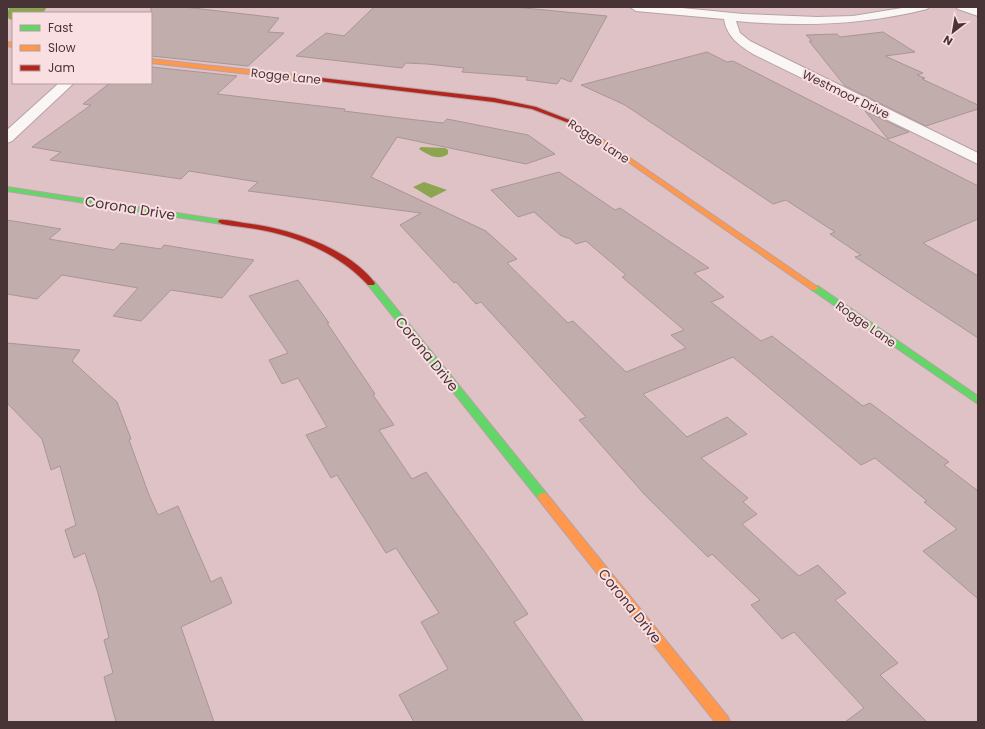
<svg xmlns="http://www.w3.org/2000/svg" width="985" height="729" viewBox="0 0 985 729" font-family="Poppins,sans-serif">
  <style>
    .water { fill: #8da550 }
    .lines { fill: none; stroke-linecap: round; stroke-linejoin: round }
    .river { fill: #8da550; fill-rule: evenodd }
    .building { fill: #c2adad; stroke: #aa9596 }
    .street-casing { stroke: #b7a2a5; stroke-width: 2 }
    .fast-casing { stroke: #b7a2a5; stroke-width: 2 }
    .slow-casing { stroke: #b7a2a5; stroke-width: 2 }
    .jam-casing { stroke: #b7a2a5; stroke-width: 2 }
    .street { fill: #faf6f6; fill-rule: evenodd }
    .fast { fill: #63d668; fill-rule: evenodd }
    .slow { fill: #ff974d; fill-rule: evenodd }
    .jam { fill: #b3261e; fill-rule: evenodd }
    .labels { text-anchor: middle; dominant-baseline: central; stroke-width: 4; stroke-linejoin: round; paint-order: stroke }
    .far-street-label { font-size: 12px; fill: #483437; stroke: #f9dfe2 }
    .street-label { font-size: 14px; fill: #483437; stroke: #f9dfe2 }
  </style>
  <rect width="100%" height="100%" fill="#dec2c6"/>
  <path class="water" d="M 421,147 L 445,148 L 448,150 L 448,154 C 438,161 428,155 419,149 Z
    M 424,182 L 447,190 L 431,198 L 413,187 Z"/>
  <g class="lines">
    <path class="river" d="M 9,7 L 47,7 L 43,13 L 13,13 L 13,20 L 9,19 L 7,16 Z"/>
  </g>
  <path class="building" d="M 151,7 L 184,7 L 279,18 L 268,32 L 284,33 L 248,66 L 151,56 Z
    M 374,7 L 514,7 L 607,16 L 571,82 L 561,78 L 557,84 L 526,80 L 528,77 L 462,72 L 464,68 L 427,64 L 406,63 L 402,68 L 296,56 L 326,33 L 344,36 Z
    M 883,32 L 915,52 L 885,56 L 923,73 L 917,75 L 925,78 L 922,79 L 978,105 L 978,109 L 926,126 L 845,86 L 809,41 L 812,41 L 806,35 L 837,34 L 840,37 Z
    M 707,52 L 727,62 L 733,61 L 978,186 L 978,219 L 923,243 L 978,276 L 978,338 L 855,257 L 861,255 L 830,234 L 835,232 L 786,200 L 773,204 L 625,105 L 581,85 Z
    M 151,67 L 237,76 L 217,94 L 345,109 L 344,111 L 408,119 L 443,123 L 447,119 L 528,135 L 555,154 L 526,164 L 397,137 L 371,177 L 486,231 L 517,259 L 507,263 L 568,323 L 573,321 L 626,372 L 686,348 L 671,335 L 684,330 L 622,277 L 626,275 L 586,241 L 576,244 L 569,238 L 567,238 L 560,235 L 534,212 L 518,217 L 491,190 L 559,172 L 615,210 L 620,208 L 709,268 L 694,273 L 724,297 L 711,302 L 761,341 L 772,336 L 863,406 L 870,403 L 949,462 L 944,465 L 978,491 L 978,599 L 923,551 L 957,529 L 924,502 L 927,501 L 875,458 L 861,465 L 733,357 L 643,394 L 687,437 L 727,417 L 747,434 L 701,458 L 748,498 L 743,502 L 757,514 L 742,524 L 799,576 L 818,565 L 846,593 L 835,600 L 898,663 L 880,675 L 927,722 L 845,722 L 864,708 L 794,632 L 782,639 L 751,605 L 760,600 L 712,554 L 708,557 L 645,495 L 579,420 L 586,417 L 481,302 L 476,304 L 456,282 L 454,283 L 400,225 L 421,213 L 248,191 L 258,182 L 189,171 L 181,179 L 50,160 L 61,152 L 32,147 L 91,105 L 83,104 L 110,83 L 151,83 Z
    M 865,111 L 909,132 L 888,139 Z
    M 7,220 L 61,229 L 49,239 L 114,250 L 121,243 L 161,249 L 164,245 L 254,260 L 222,298 L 171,290 L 141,321 L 113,316 L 138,288 L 62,275 L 37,299 L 7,294 Z
    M 298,280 L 329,323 L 327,323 L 375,394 L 373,395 L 394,425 L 379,430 L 412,479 L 426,472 L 489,558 L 528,614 L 514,622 L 584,722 L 414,722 L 399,695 L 448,669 L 421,622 L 439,613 L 396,548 L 386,553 L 337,475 L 331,478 L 306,435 L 327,427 L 298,378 L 282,384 L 269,360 L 288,353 L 249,296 Z
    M 7,343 L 80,350 L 72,361 L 117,402 L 131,439 L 129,440 L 149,495 L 158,515 L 178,506 L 211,582 L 221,577 L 232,603 L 181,627 L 214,722 L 116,722 L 104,677 L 113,673 L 104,640 L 109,638 L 98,593 L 85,553 L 74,558 L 65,530 L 76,525 L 60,466 L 51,470 L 42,439 L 7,403 Z"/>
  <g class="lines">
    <defs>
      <path id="street" d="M 630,7 L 672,7 L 743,14 L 817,17 L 853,16 L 908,7 L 929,7 L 927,9 C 864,25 801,27 736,21 L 740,33 L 750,41 L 978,153 L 978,164 L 753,54 C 739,45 727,37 724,19 L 636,11 Z
        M 956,7 L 978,8 L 978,16 L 958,9 Z
        M 59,83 L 74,83 L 12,141 L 7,143 L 7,130 Z"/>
      <path id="fast" d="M 7,187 L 222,220 L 226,222 L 222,224 L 7,191 Z
        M 368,281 L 374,281 L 547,494 L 548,497 L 547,500 L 543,501 L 539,500 L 368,285 L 367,283 Z
        M 812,286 L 818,286 L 978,396 L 978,404 L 812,290 L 811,288 Z"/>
      <path id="slow" d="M 7,42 L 13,43 L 13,47 L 7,46 Z
        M 151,59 L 304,76 L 307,78 L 304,80 L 151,63 Z
        M 569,119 L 595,134 L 819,288 L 815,290 L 812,290 L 591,136 L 567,122 L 566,121 Z
        M 543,493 L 547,494 L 728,717 L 730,722 L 715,722 L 539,500 L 538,497 L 539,494 Z"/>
      <path id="jam" d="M 304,76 L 494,98 L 536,107 L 572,121 L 569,123 L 532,109 L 494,102 L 302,79 L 302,77 Z
        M 219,220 C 227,219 236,222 244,223 C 287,228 348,247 375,283 L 374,285 L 368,285 C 343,258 307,240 271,232 C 255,228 238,227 222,224 L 218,222 Z"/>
    </defs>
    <use href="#street" class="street-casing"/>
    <use href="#fast" class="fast-casing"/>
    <use href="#slow" class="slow-casing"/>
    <use href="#jam" class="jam-casing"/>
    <use href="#street" class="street"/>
    <use href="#fast" class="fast"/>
    <use href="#slow" class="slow"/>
    <use href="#jam" class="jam"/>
  </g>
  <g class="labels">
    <g class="far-street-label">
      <text transform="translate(286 76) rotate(6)">Rogge Lane</text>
      <text transform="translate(846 94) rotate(26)">Westmoor Drive</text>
      <text transform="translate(599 141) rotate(33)">Rogge Lane</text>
      <text transform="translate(866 324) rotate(35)">Rogge Lane</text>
    </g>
    <g class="street-label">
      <text transform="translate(130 208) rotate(9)">Corona Drive</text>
      <text transform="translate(427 354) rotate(51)">Corona Drive</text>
      <text transform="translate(630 606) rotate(51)">Corona Drive</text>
    </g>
  </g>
  <rect width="985" height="729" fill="none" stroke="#483437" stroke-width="16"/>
  <rect x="12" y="12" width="140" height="72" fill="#f9dfe2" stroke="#b29b9e"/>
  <rect x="20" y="25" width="20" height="6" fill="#63d668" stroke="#b29b9e"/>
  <text x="48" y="32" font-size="12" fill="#483437">Fast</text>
  <rect x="20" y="45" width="20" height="6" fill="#ff974d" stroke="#b29b9e"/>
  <text x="48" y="52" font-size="12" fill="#483437">Slow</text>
  <rect x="20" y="65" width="20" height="6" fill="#b3261e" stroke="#b29b9e"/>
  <text x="48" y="72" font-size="12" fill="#483437">Jam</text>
  <g transform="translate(953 32) rotate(211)" stroke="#f9dfe2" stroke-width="3" paint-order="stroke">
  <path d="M0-3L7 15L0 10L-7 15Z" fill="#483437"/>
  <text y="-6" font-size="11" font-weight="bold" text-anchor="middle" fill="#483437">N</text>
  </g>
</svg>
